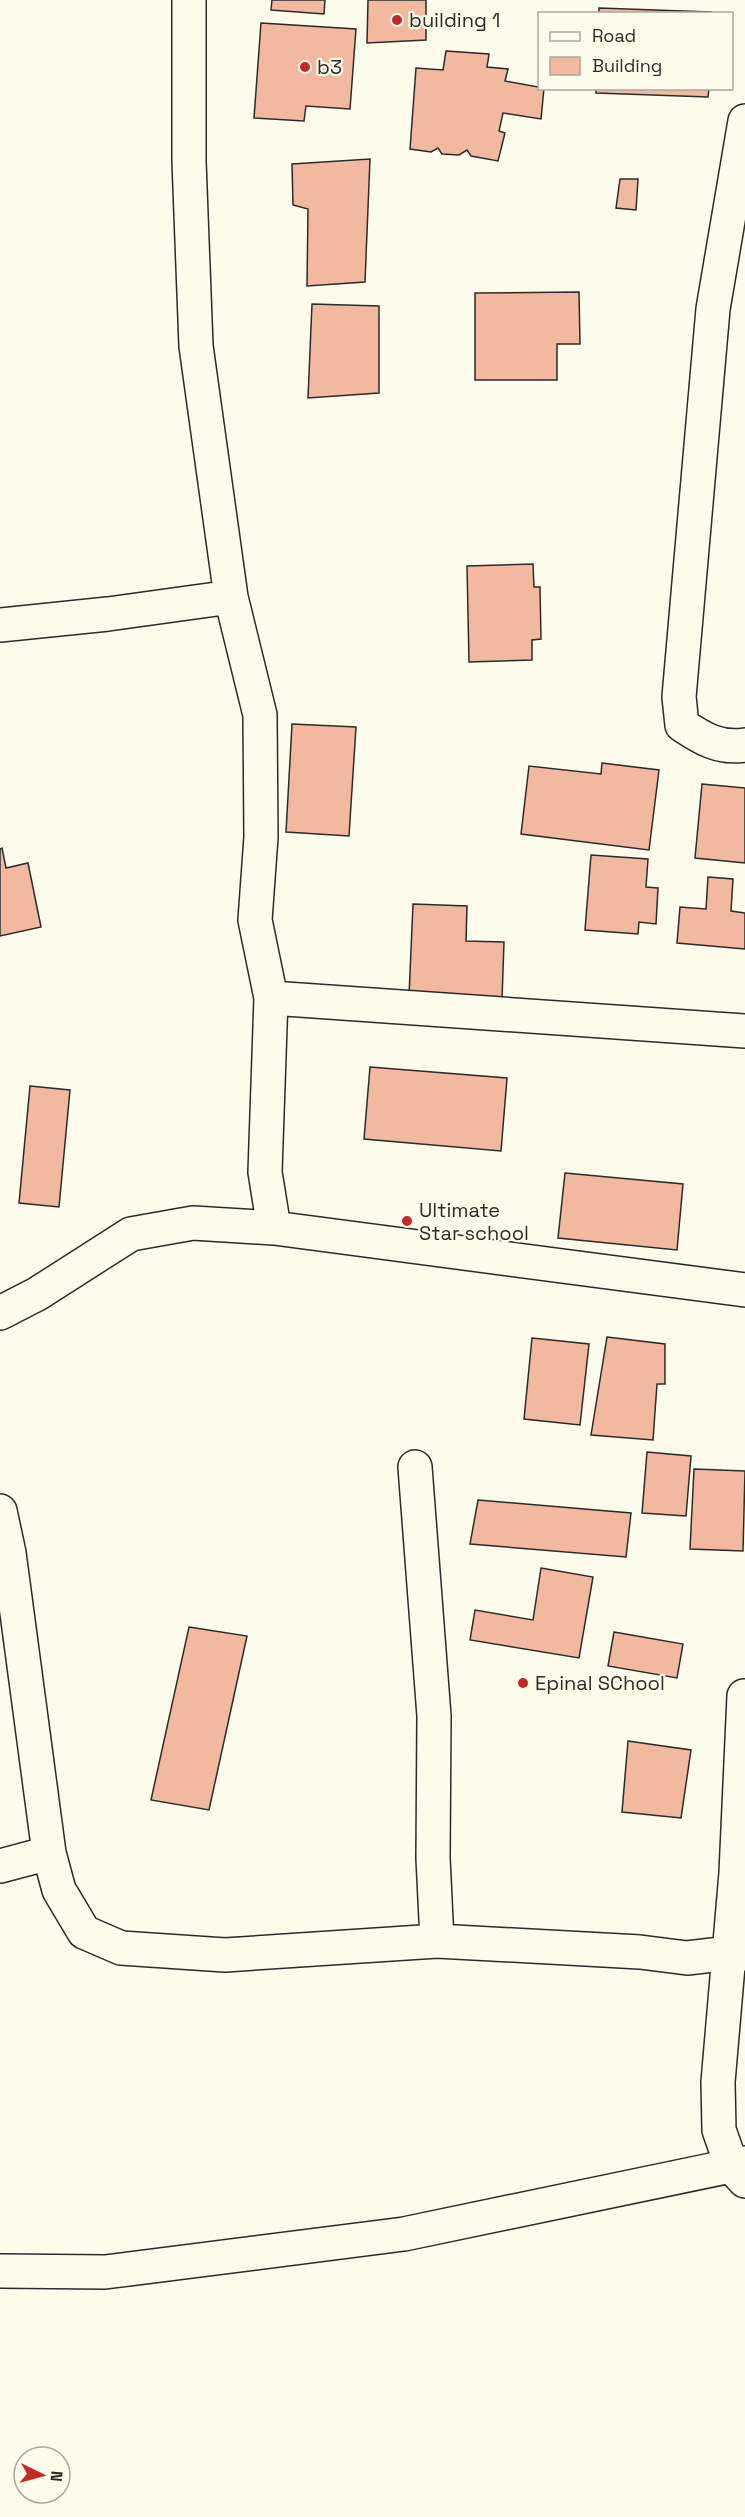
<svg xmlns="http://www.w3.org/2000/svg" width="745" height="2517" viewBox="0 0 745 2517" font-family="'Space Grotesk',sans-serif">
  <style>
    .building { fill: #f2b8a0; stroke: #2b2b2b; stroke-width: 1.5 }
    .lines { fill: none; stroke-linecap: round; stroke-linejoin: round }
    .street-casing { stroke: #2b2b2b; stroke-width: 36 }
    .street { stroke: #fdfbea; stroke-width: 33 }
    .poi-dot { fill: #c62828; stroke: #fdfbea; stroke-width: 2 }
    .labels { text-anchor: middle; dominant-baseline: central; stroke-width: 4.5; stroke-linejoin: round; paint-order: stroke }
    .poi-label { font-size: 20px; fill: #2b2b2b; stroke: #fdfbea; text-anchor: start }
  </style>
  <rect width="100%" height="100%" fill="#fdfbea"/>
  <path class="building" d="M 272,0 L 325,0 L 324,14 L 271,10 Z
    M 368,0 L 426,0 L 426,40 L 367,43 Z
    M 599,8 L 711,12 L 711,14 L 599,14 Z
    M 261,23 L 356,29 L 350,109 L 306,106 L 304,121 L 254,118 Z
    M 446,51 L 489,54 L 487,67 L 508,69 L 505,81 L 544,88 L 541,119 L 503,113 L 499,131 L 505,133 L 498,161 L 471,156 L 467,150 L 459,155 L 442,154 L 438,148 L 431,152 L 410,149 L 416,68 L 443,70 Z
    M 596,88 L 709,88 L 708,97 L 596,93 Z
    M 370,159 L 365,282 L 307,286 L 308,209 L 293,205 L 292,164 Z
    M 620,179 L 638,179 L 636,210 L 616,208 Z
    M 579,292 L 580,344 L 557,344 L 557,380 L 475,380 L 475,293 Z
    M 312,304 L 379,306 L 379,393 L 308,398 Z
    M 533,564 L 534,587 L 540,587 L 541,639 L 532,640 L 532,660 L 469,662 L 467,566 Z
    M 292,724 L 356,727 L 349,836 L 286,832 Z
    M 602,763 L 659,770 L 649,850 L 521,834 L 529,766 L 601,774 Z
    M 702,784 L 745,788 L 745,863 L 695,858 Z
    M 2,848 L 6,868 L 28,863 L 41,927 L 0,936 L 0,849 Z
    M 591,855 L 648,859 L 646,887 L 658,888 L 656,924 L 639,922 L 638,934 L 585,930 Z
    M 708,877 L 733,879 L 731,911 L 745,913 L 745,949 L 677,943 L 680,907 L 706,909 Z
    M 413,904 L 467,906 L 466,941 L 504,942 L 502,1000 L 409,996 Z
    M 370,1067 L 507,1078 L 501,1151 L 364,1139 Z
    M 30,1086 L 70,1090 L 59,1207 L 19,1203 Z
    M 565,1173 L 683,1184 L 677,1250 L 558,1238 Z
    M 607,1337 L 665,1344 L 665,1384 L 657,1384 L 653,1440 L 591,1435 Z
    M 532,1338 L 589,1344 L 580,1425 L 524,1419 Z
    M 647,1452 L 691,1456 L 686,1516 L 642,1513 Z
    M 694,1469 L 745,1471 L 743,1551 L 690,1549 Z
    M 478,1500 L 631,1513 L 626,1557 L 470,1544 Z
    M 541,1568 L 593,1577 L 579,1658 L 470,1640 L 475,1610 L 533,1620 Z
    M 189,1627 L 247,1636 L 209,1810 L 151,1800 Z
    M 614,1632 L 683,1644 L 677,1678 L 608,1666 Z
    M 628,1741 L 691,1750 L 681,1818 L 622,1812 Z"/>
  <g class="lines">
    <defs>
      <path id="street" d="M 189,0 L 189,161 L 196,346 L 231,597 L 260,715 L 261,837 L 255,920 L 271,998 L 265,1172 L 274,1228
        M 745,121 L 713,309 L 679,697 L 682,725 C 703,739 720,749 745,745
        M 0,625 L 108,614 L 231,597
        M 271,998 L 745,1031
        M 0,1313 L 37,1294 L 131,1234 L 193,1223 L 274,1228 L 745,1290
        M 415,1467 L 434,1716 L 433,1858 L 437,1941
        M 0,1511 L 9,1553 L 49,1853 L 59,1890 L 84,1932 L 121,1948 L 225,1955 L 437,1941 L 640,1952 L 687,1958 L 730,1953 L 745,1954
        M 744,1696 L 736,1873 L 718,2082 L 719,2130 L 732,2167 L 745,2181
        M 0,1866 L 49,1853
        M 0,2271 L 105,2272 L 404,2234 L 745,2163"/>
    </defs>
    <use href="#street" class="street-casing"/>
    <use href="#street" class="street"/>
  </g>
  <g class="poi-dot">
    <circle cx="397" cy="20" r="6"/>
    <circle cx="305" cy="67" r="6"/>
    <circle cx="407" cy="1221" r="6"/>
    <circle cx="523" cy="1683" r="6"/>
  </g>
  <g class="labels">
    <g class="poi-label">
      <text x="409" y="20">building 1</text>
      <text x="317" y="67">b3</text>
      <text x="419" y="1210">Ultimate<tspan x="419" dy="23">Star school</tspan></text>
      <text x="535" y="1683">Epinal SChool</text>
    </g>
  </g>
  <rect x="538" y="12" width="195" height="78" fill="#fdfbea" stroke="#a9a89e" stroke-width="1.5"/>
  <rect x="550" y="32" width="30" height="9" fill="#fdfbea" stroke="#a9a89e" stroke-width="1.5"/>
  <text x="592" y="42" font-size="18" fill="#2b2b2b">Road</text>
  <rect x="550" y="57" width="30" height="18" fill="#f2b8a0" stroke="#a9a89e" stroke-width="1.5"/>
  <text x="592" y="72" font-size="18" fill="#2b2b2b">Building</text>
  <g transform="translate(42 2475) rotate(95)"><circle r="28" fill="#fdfbea" stroke="#a9a89e" stroke-width="1.5"/>
  <path d="M0-4.5L10 22L0 15L-10 22Z" fill="#c62828"/>
  <text y="-9" font-size="16" font-weight="bold" text-anchor="middle" fill="#2b2b2b">N</text>
  </g>
</svg>
